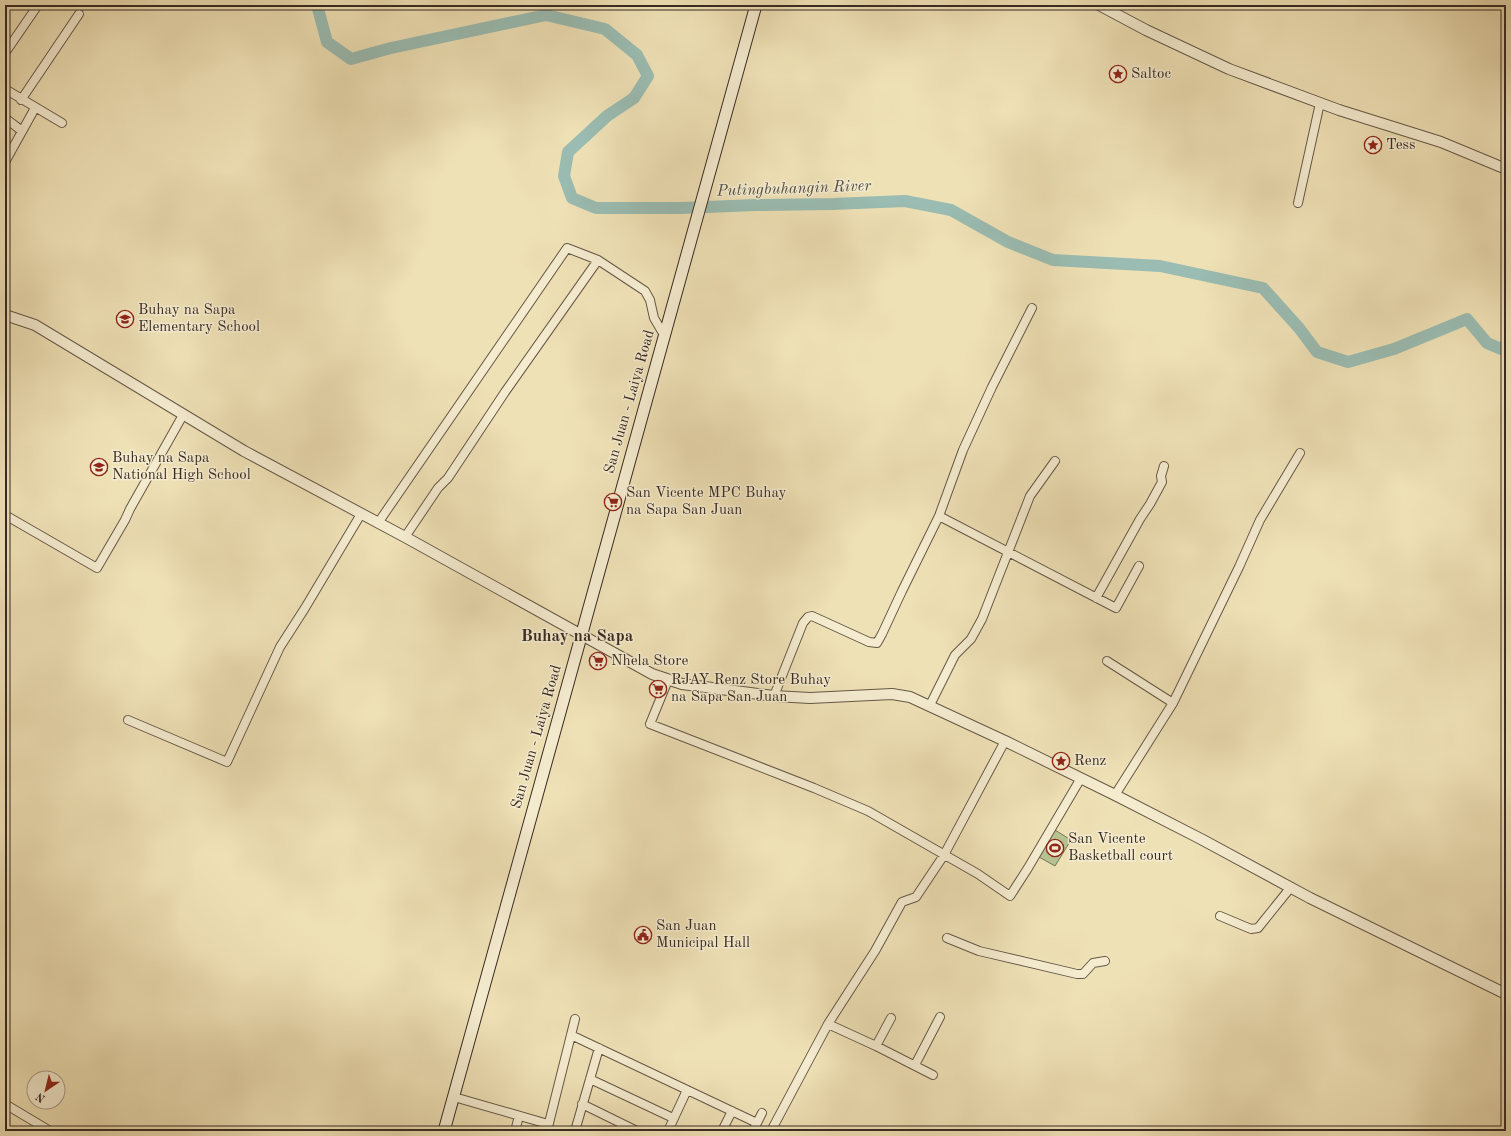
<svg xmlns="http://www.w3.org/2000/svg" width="1511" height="1136" viewBox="0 0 1511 1136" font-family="'Old Standard TT',serif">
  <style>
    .green { fill: #b6c390; stroke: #767658 }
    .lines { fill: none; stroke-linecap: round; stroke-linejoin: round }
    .river { stroke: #9abcb2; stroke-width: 12 }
    .minor-casing { stroke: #655846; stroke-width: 10 }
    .tertiary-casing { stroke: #655846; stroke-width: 12 }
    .secondary-casing { stroke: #372a21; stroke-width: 13 }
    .minor { stroke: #f5ecd0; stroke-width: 8 }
    .tertiary { stroke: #f5ecd0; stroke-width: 10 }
    .secondary { stroke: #f5ecd0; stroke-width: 11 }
    .labels { text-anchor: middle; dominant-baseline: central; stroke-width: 3; stroke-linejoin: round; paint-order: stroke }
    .poi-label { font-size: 15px; fill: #372a21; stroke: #f5ecd0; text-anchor: start }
    .street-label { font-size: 15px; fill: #372a21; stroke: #f5ecd0 }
    .water-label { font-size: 16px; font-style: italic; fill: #504e45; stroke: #f5ecd0 }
    .quarter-label { font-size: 17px; font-weight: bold; fill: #372a21; stroke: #f5ecd0 }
  </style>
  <rect width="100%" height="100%" fill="#efe1b6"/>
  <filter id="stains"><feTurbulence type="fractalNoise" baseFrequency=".005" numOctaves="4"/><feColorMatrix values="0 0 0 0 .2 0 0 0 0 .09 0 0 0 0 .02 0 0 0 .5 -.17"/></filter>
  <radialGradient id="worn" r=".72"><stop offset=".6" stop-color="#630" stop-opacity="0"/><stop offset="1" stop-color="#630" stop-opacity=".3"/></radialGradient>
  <path class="green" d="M 1055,830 L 1071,840 L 1055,866 L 1039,857 Z"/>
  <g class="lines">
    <path class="river" d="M 317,5 L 327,42 L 351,59 L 391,48 L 546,15 L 605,29 L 637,55 L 648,76 L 634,98 L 607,116 L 568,152 L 564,176 L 572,198 L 596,208 L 682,208 L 756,205 L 833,204 L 905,201 L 951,210 L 1008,242 L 1053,260 L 1160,266 L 1263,288 L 1299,328 L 1317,352 L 1348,362 L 1394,349 L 1467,319 L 1487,343 L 1506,351"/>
    <defs>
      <path id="minor" d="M 5,53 L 38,5
        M 5,89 L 62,123
        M 21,100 L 79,14
        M 5,118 L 22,131
        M 5,162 L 35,108
        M 1298,203 L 1320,103
        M 5,515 L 97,568 L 125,520 L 130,509 L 183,415
        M 939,516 L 1116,608 L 1139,566
        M 378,523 L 567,248 L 598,260 L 645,291 L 650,300 L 654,318 L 664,335
        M 405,537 L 438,488 L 448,478 L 505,392 L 598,260
        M 1096,598 L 1140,519 L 1150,504 L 1162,482 L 1161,476 L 1164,466
        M 1107,661 L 1173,703
        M 668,680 L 650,724 L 814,788 L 868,811 L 978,874 L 1010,896 L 1028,868 L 1081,778
        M 774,696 L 803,623 L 808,617 L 812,616 L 869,642 L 877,643 L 882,634 L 902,591 L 939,516 L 963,450 L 992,387 L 1032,308
        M 930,705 L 955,655 L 971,639 L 982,619 L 1030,496 L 1055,461
        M 128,720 L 227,762 L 280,647 L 305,608 L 361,514
        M 1115,795 L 1173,703 L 1239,567 L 1260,520 L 1300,453
        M 1220,916 L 1251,929 L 1258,928 L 1291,887
        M 947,938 L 979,951 L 1077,974 L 1083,974 L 1093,963 L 1105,961
        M 828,1024 L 876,1046 L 933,1075
        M 571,1035 L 757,1123
        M 876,1046 L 891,1018
        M 915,1065 L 940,1017
        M 590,1079 L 673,1118
        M 454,1097 L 548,1124
        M 5,1104 L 50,1131
        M 582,1104 L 637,1131
        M 515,1131 L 519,1116
        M 547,1131 L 575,1019
        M 575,1131 L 599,1048
        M 668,1131 L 687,1090
        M 722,1131 L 732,1111
        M 753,1131 L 762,1113
        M 771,1131 L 828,1024 L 875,951 L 902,902 L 916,897 L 944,855 L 1005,741"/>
      <path id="tertiary" d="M 1099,5 L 1146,30 L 1229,69 L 1339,110 L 1441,142 L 1506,169
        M 5,315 L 35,325 L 244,451 L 405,537 L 652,674 L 682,684 L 774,696 L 810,698 L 892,694 L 910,697 L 1005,741 L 1115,795 L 1201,839 L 1310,898 L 1506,994"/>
      <path id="secondary" d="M 444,1131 L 756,5"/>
    </defs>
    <use href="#minor" class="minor-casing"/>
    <use href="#tertiary" class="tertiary-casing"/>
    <use href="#secondary" class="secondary-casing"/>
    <use href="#minor" class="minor"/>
    <use href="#tertiary" class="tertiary"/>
    <use href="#secondary" class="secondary"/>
  </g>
  <defs>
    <symbol id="sight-ring" viewBox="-11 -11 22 22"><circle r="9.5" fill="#f5ecd0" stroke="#8f2418" stroke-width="1.5"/><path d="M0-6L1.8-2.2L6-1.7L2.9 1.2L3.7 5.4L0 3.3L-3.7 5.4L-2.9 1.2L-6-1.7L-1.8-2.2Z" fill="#8f2418"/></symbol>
    <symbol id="school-ring" viewBox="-11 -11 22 22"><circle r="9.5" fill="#f5ecd0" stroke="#8f2418" stroke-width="1.5"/><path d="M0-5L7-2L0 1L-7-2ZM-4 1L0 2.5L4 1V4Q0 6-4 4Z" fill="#8f2418"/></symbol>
    <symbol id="supermarket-ring" viewBox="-11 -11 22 22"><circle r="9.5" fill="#f5ecd0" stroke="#8f2418" stroke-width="1.5"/><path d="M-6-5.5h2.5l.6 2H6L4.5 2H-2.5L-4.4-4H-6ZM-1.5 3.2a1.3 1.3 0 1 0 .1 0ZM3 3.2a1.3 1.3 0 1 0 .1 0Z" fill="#8f2418"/></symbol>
    <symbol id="stadium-ring" viewBox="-11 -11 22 22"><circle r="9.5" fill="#f5ecd0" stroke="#8f2418" stroke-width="1.5"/><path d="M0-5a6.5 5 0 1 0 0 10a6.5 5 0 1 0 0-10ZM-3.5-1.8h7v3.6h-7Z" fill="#8f2418"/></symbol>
    <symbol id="civic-ring" viewBox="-11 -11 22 22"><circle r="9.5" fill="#f5ecd0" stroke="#8f2418" stroke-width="1.5"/><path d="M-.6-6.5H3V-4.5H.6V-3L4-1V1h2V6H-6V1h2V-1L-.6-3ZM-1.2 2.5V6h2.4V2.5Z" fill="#8f2418"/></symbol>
  </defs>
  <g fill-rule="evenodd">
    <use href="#sight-ring" x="1108" y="64" width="20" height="20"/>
    <use href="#sight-ring" x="1363" y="135" width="20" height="20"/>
    <use href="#school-ring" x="115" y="309" width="20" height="20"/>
    <use href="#school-ring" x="89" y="457" width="20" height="20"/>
    <use href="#supermarket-ring" x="603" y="492" width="20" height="20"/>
    <use href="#supermarket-ring" x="588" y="651" width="20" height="20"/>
    <use href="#supermarket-ring" x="648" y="679" width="20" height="20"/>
    <use href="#sight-ring" x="1051" y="751" width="20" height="20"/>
    <use href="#stadium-ring" x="1045" y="838" width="20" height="20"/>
    <use href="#civic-ring" x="633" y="925" width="20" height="20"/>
  </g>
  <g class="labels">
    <g class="poi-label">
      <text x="1131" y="74">Saltoc</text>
      <text x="1386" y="145">Tess</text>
      <text x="138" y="310">Buhay na Sapa<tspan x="138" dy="17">Elementary School</tspan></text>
      <text x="112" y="458">Buhay na Sapa<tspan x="112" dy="17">National High School</tspan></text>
      <text x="626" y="493">San Vicente MPC Buhay<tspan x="626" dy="17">na Sapa San Juan</tspan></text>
      <text x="611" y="661">Nhela Store</text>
      <text x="671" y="680">RJAY Renz Store Buhay<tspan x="671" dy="17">na Sapa San Juan</tspan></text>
      <text x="1074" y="761">Renz</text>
      <text x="1068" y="839">San Vicente<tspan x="1068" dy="17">Basketball court</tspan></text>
      <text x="656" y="926">San Juan<tspan x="656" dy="17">Municipal Hall</tspan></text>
    </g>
    <g class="street-label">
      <text transform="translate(630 402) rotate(-74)">San Juan - Laiya Road</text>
      <text transform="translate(537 737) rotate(-74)">San Juan - Laiya Road</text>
    </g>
    <g class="water-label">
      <text transform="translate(794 189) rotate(-2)">Putingbuhangin River</text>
    </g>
    <g class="quarter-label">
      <text x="577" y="636">Buhay na Sapa</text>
    </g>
  </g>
  <rect width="1511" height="1136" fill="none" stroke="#efe1b6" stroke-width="20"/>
  <rect x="6" y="6" width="1499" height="1124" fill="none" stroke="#372a21" stroke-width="2"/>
  <rect x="10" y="10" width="1491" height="1116" fill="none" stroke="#372a21"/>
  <g transform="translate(46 1090) rotate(215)"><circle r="19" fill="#f5ecd0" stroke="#a99e8a"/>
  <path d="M0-3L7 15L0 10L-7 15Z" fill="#8f2418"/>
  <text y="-6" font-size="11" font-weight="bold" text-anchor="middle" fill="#372a21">N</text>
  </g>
  <rect width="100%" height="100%" filter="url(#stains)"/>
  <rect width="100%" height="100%" fill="url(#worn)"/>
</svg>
